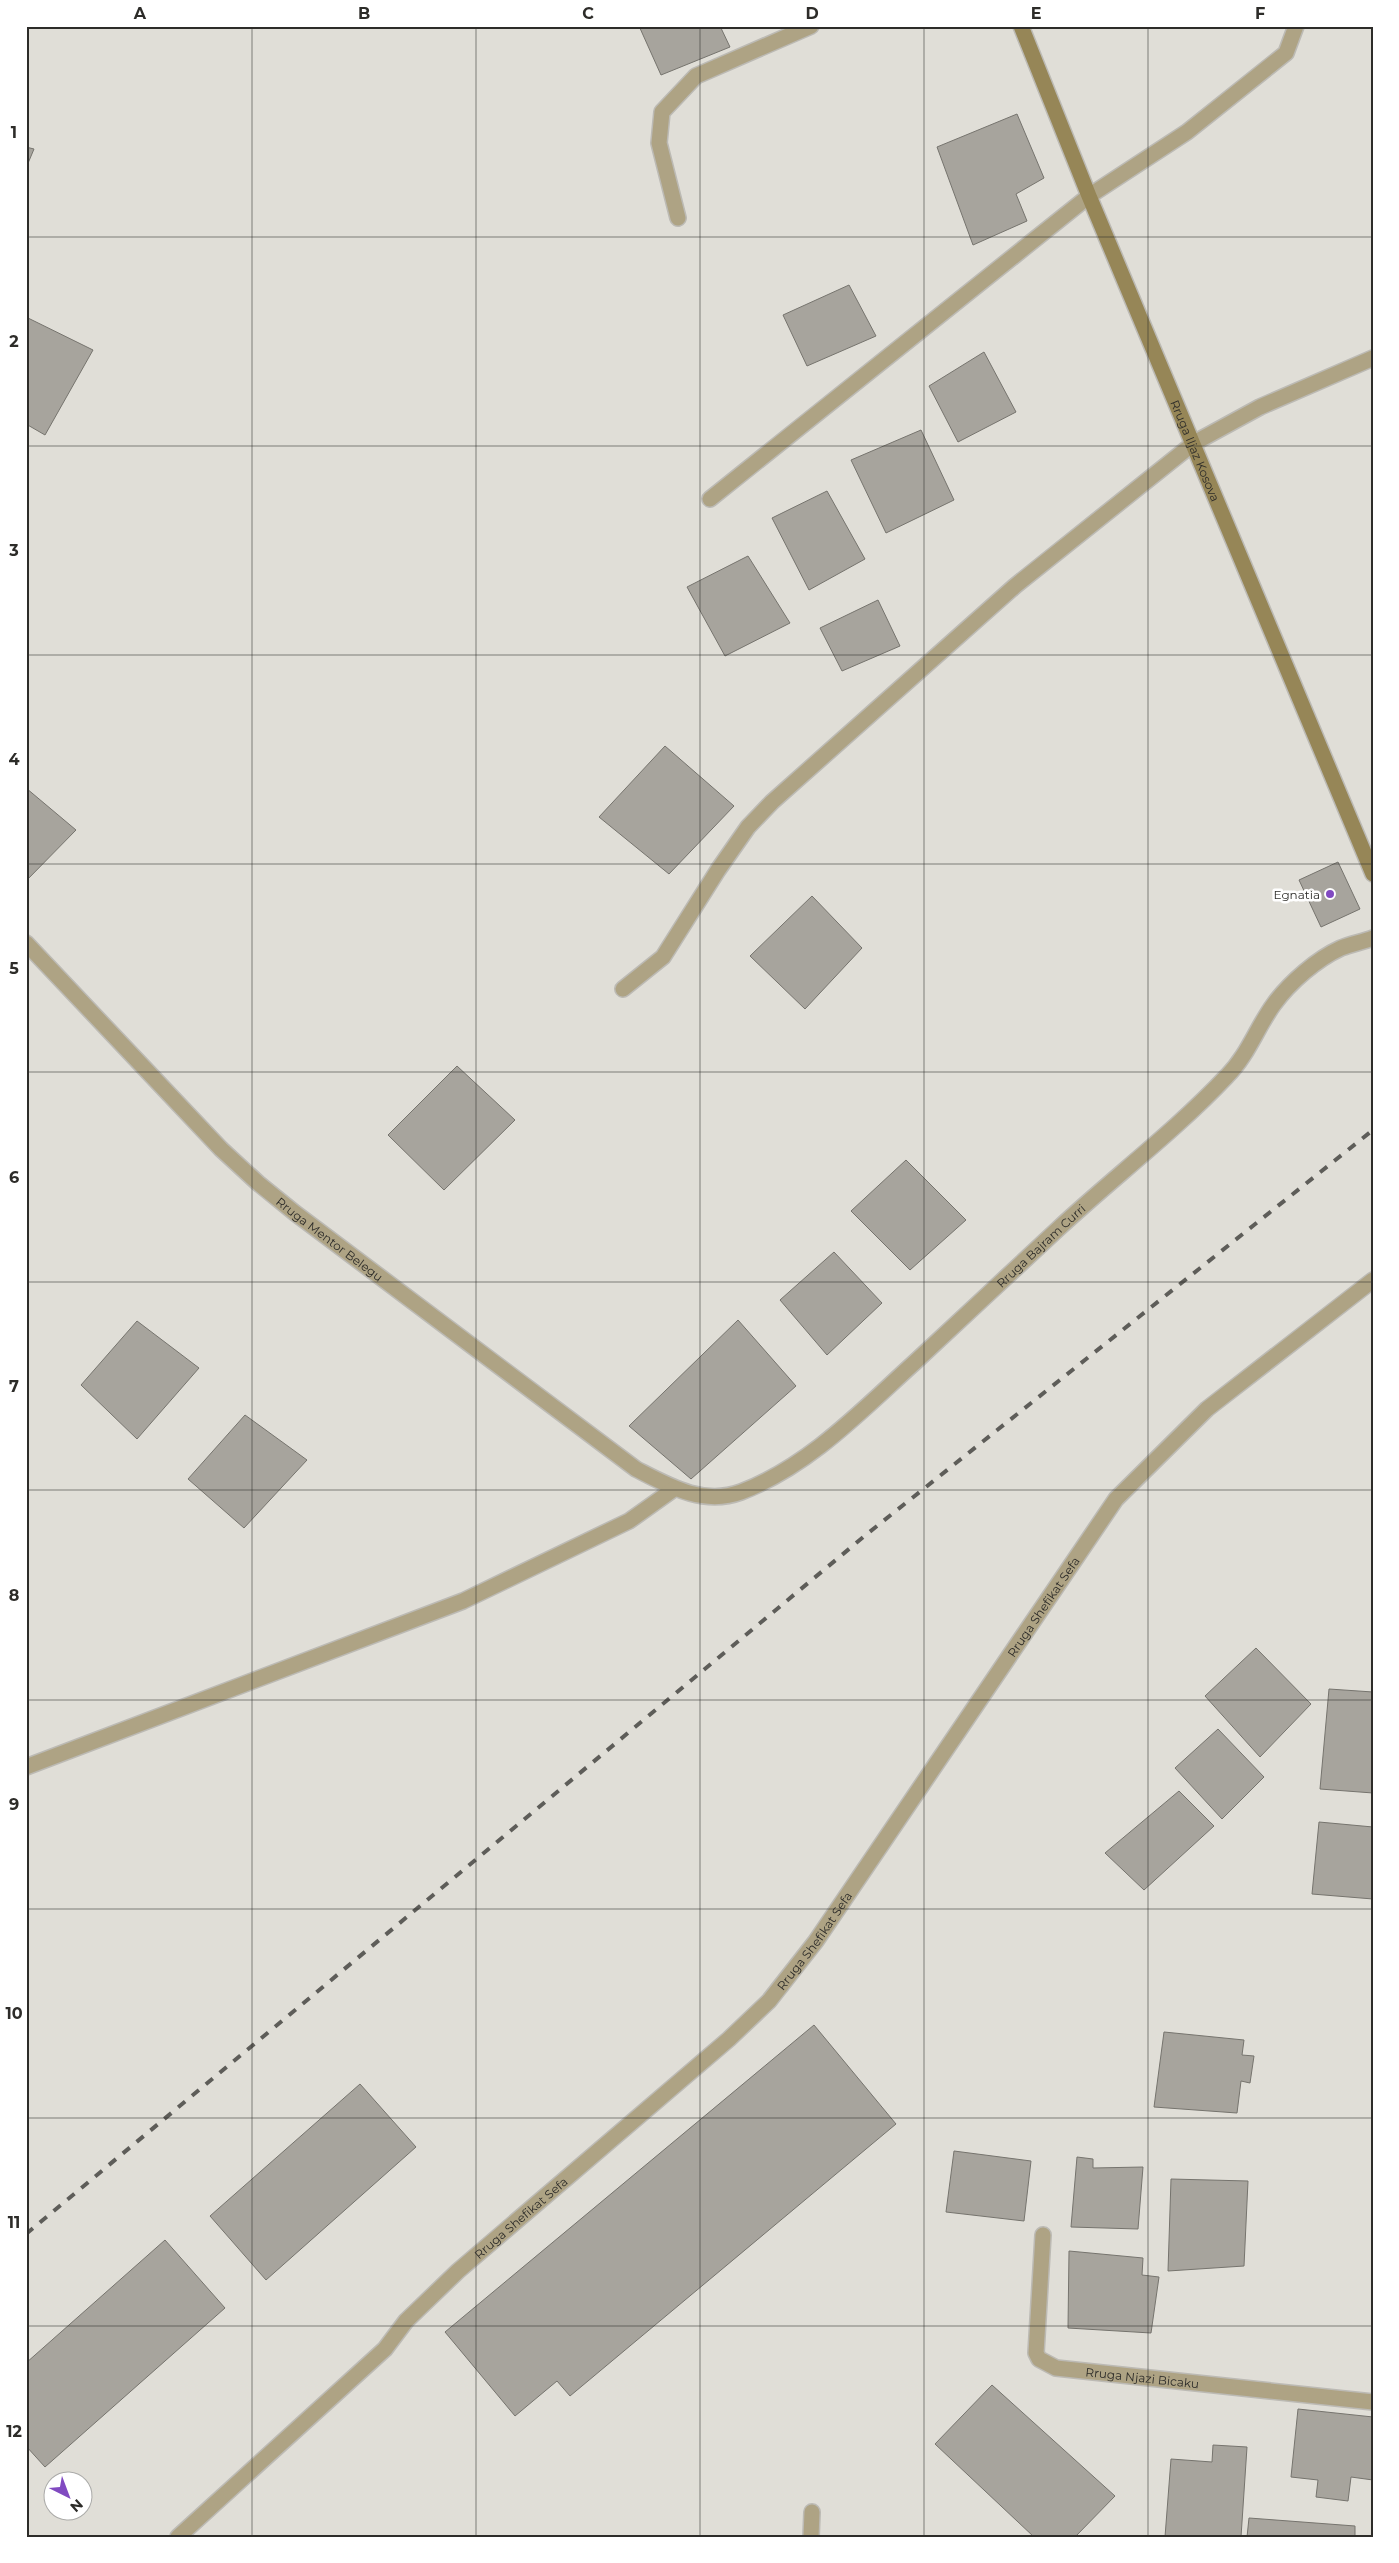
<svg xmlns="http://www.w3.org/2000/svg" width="1399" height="2563" viewBox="0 0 1399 2563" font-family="Montserrat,sans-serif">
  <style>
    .building { fill: #a7a49d; stroke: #76746e }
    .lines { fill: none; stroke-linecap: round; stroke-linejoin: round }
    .lane-casing { stroke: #bcbab4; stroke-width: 18 }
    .street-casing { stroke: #bcbab4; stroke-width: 18 }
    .secondary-casing { stroke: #bcbab4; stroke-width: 18 }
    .lane { stroke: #aea384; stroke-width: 15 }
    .street { stroke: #aea384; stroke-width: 15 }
    .secondary { stroke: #968657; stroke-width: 15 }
    .rail { stroke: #5e5d59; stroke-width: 4; stroke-dasharray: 9 9; stroke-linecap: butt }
    .grid { fill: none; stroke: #2d2c29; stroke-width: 1; stroke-opacity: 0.55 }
    .poi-dot { fill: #814ac1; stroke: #fff; stroke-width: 2 }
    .labels { text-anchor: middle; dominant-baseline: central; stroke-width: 5; stroke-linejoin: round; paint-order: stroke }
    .street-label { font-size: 12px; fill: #2d2c29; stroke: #fff }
    .poi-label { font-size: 12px; fill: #2d2c29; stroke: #fff; text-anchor: end }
    .neatline { fill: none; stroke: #2d2c29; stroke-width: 2 }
    .grid-label { font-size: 16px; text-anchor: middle; font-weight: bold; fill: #2d2c29 }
  </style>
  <rect width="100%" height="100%" fill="#e0ded7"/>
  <path class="building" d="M 639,26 L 720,26 L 730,47 L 661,75 Z
    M 1017,114 L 1044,178 L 1016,194 L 1027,221 L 973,245 L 937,147 Z
    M 26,147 L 34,149 L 26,168 Z
    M 849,285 L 876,336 L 807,366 L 783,315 Z
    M 28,318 L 93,350 L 45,435 L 26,424 Z
    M 984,352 L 1016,412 L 958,442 L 929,386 Z
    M 921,430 L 954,500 L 886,533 L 851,460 Z
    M 827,491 L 865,559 L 809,590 L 772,518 Z
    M 748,556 L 790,623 L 725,656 L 687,587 Z
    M 878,600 L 900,646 L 842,671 L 820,628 Z
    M 665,746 L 734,806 L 669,874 L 599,817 Z
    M 26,788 L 76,830 L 26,881 Z
    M 1338,862 L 1360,909 L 1321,927 L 1299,880 Z
    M 812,896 L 862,948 L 805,1009 L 750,956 Z
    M 457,1066 L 515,1120 L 444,1190 L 388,1135 Z
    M 906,1160 L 966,1220 L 910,1270 L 851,1211 Z
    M 834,1252 L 882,1303 L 827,1355 L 780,1300 Z
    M 738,1320 L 796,1386 L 691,1479 L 629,1426 Z
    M 137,1321 L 199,1368 L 137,1439 L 81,1385 Z
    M 245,1415 L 307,1460 L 244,1528 L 188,1479 Z
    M 1256,1648 L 1311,1704 L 1260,1757 L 1205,1696 Z
    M 1329,1689 L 1373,1692 L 1373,1793 L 1320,1789 Z
    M 1218,1729 L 1264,1777 L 1222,1819 L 1175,1768 Z
    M 1179,1791 L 1214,1826 L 1144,1890 L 1105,1853 Z
    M 1319,1822 L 1373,1827 L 1373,1899 L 1312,1894 Z
    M 814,2025 L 896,2124 L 570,2396 L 557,2381 L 515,2416 L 445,2332 Z
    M 1164,2032 L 1244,2040 L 1242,2055 L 1254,2056 L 1250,2083 L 1241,2081 L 1237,2113 L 1154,2107 Z
    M 360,2084 L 416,2147 L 266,2280 L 210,2216 Z
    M 954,2151 L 1031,2161 L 1024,2221 L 946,2212 Z
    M 1077,2157 L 1093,2159 L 1093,2168 L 1143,2167 L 1138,2229 L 1071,2227 Z
    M 1171,2179 L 1248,2181 L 1244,2266 L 1168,2271 Z
    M 165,2240 L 225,2308 L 45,2467 L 26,2446 L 26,2363 Z
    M 1069,2251 L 1143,2258 L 1142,2275 L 1159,2277 L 1151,2333 L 1068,2328 Z
    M 992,2385 L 1115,2496 L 1075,2537 L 1034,2537 L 935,2444 Z
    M 1298,2409 L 1373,2417 L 1373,2480 L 1351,2477 L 1348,2501 L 1316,2497 L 1318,2480 L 1291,2477 Z
    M 1213,2445 L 1247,2447 L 1241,2537 L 1165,2537 L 1171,2459 L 1212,2462 Z
    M 1249,2518 L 1355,2526 L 1355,2537 L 1247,2537 Z"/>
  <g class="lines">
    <defs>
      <path id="lane" d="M 1194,443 L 1260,407 L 1373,358
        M 710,499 L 1089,196 L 1187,132 L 1286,53 L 1296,26"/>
      <g id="street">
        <path d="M 678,218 L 659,143 L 662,112 L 696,76 L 811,26"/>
        <path id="s1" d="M 26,943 L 221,1149 L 258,1183 L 295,1213 L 636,1469 C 669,1486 703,1506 741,1492 C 809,1466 861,1411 914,1363 C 962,1318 1011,1273 1059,1228 C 1114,1177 1175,1131 1227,1076 C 1248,1055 1257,1027 1274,1004 C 1290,982 1317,959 1341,948 C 1351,944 1362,942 1373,938"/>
        <path d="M 623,989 L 663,957 L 718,870 L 748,827 L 772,802 L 1015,586 L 1194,443"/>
        <path d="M 26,1767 L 463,1601 L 629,1521 L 674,1489"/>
        <path id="s2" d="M 1043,2235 L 1036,2353 L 1039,2359 L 1056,2368 L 1373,2402"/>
        <path id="s3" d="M 178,2537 L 385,2349 L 406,2321 L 458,2271 L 729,2039 L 769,2001 L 816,1941 L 1116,1499 L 1207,1409 L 1373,1280"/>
        <path d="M 811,2537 L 812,2512"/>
      </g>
      <g id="secondary">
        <path id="s4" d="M 1021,26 L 1089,196 L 1373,874"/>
      </g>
    </defs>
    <use href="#lane" class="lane-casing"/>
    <use href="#street" class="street-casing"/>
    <use href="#secondary" class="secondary-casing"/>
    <use href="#lane" class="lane"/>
    <use href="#street" class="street"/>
    <use href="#secondary" class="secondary"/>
    <path class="rail" d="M 26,2234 L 867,1534 L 1373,1130"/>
  </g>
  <path class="grid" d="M 252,26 L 252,2537M 476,26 L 476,2537M 700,26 L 700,2537M 924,26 L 924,2537M 1148,26 L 1148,2537M 26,237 L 1373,237M 26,446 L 1373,446M 26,655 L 1373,655M 26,864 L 1373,864M 26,1072 L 1373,1072M 26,1282 L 1373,1282M 26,1490 L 1373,1490M 26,1700 L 1373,1700M 26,1909 L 1373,1909M 26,2118 L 1373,2118M 26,2326 L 1373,2326"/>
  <circle class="poi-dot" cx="1330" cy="894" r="5"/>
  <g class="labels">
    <g class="street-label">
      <text stroke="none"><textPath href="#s4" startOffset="459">Rruga Iljaz Kosova</textPath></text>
      <text stroke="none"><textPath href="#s1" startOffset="425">Rruga Mentor Belegu</textPath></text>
      <text stroke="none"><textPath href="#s1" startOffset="1309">Rruga Bajram Curri</textPath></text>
      <text stroke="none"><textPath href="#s3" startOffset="1279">Rruga Shefikat Sefa</textPath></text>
      <text stroke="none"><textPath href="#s3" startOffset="874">Rruga Shefikat Sefa</textPath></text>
      <text stroke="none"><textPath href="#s3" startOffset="469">Rruga Shefikat Sefa</textPath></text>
      <text stroke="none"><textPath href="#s2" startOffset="231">Rruga Njazi Bicaku</textPath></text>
    </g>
    <g class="poi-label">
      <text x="1320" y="894">Egnatia</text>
    </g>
  </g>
  <rect width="1399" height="2563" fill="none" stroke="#ffffff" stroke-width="55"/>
  <g transform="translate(68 2496) rotate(138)"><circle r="24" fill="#ffffff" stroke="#ababa9"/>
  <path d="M0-4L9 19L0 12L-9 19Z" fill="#814ac1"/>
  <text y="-8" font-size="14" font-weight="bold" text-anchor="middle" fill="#2d2c29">N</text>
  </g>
  <rect x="28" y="28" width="1344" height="2508" class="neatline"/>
  <g class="grid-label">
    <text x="140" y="19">A</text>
    <text x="364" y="19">B</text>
    <text x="588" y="19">C</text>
    <text x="812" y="19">D</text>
    <text x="1036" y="19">E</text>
    <text x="1260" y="19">F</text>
    <text x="14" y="138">1</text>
    <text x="14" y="347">2</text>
    <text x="14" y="556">3</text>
    <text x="14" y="765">4</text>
    <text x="14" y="974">5</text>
    <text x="14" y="1183">6</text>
    <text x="14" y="1392">7</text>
    <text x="14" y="1601">8</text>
    <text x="14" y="1810">9</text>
    <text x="14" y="2019">10</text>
    <text x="14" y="2228">11</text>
    <text x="14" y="2437">12</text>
  </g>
</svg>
